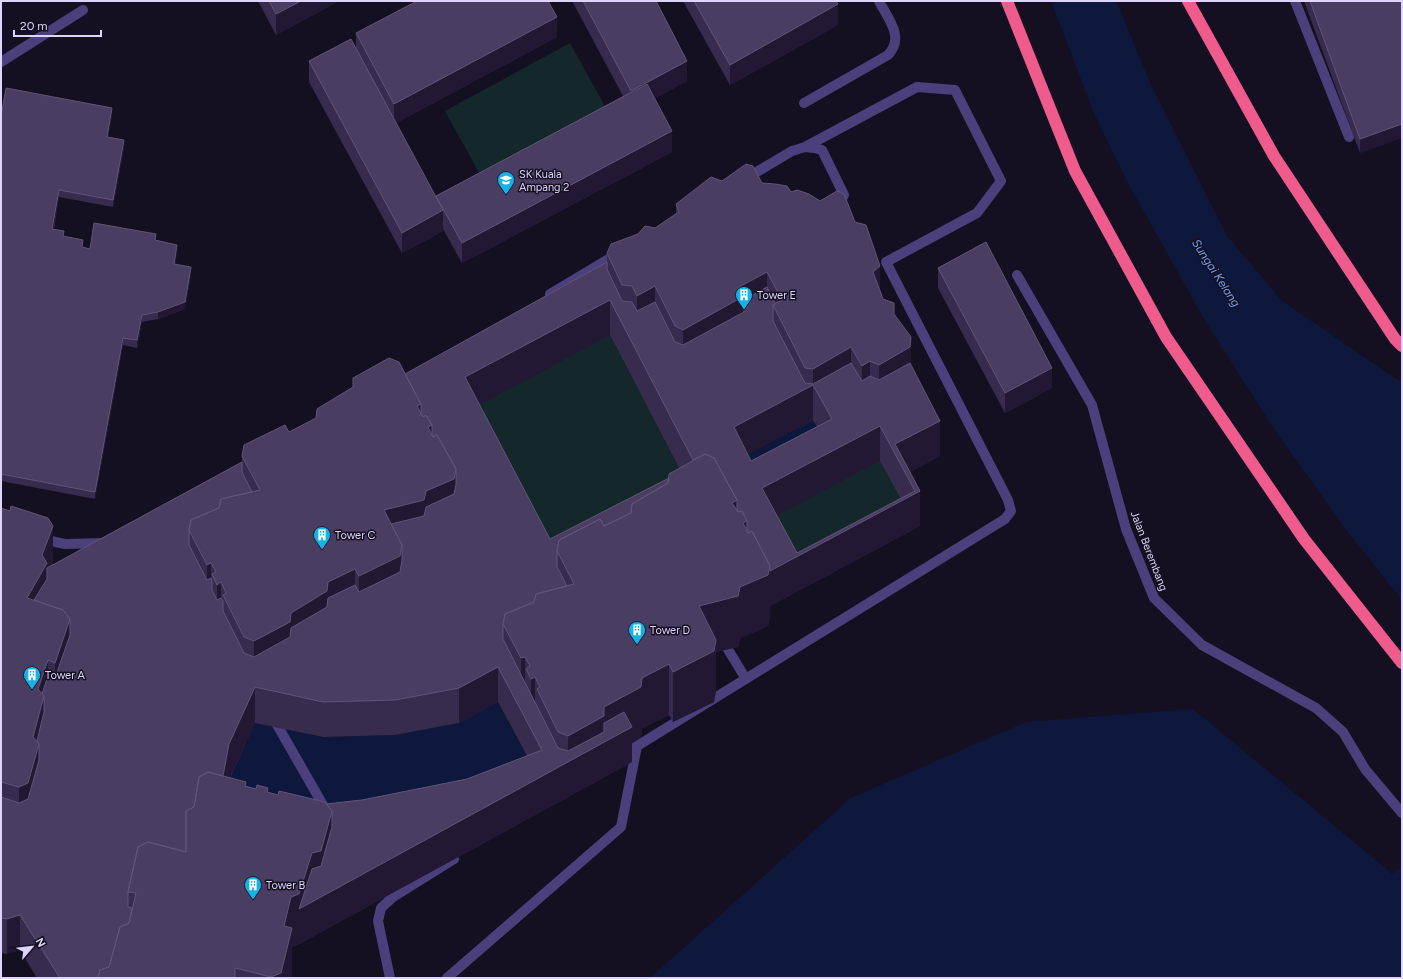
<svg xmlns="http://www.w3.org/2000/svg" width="1403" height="979" viewBox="0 0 1403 979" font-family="Figtree,sans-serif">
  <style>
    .green { fill: #14282b }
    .water { fill: #0e183c }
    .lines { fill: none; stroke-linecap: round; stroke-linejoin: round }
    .stream { stroke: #0e183c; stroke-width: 9 }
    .minor { stroke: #4b3f7c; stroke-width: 10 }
    .highway { stroke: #ef5b8c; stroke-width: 12 }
    .wall { fill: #372b4e; fill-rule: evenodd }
    .shaded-wall { fill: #221834 }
    .building { fill: #493d61; stroke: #605579; fill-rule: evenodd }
    .labels { text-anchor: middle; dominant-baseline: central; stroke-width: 3; stroke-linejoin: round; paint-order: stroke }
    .poi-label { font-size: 11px; fill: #dfd4fb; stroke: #151021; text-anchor: start }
    .street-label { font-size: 11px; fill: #dfd4fb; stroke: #151021 }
    .water-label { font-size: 12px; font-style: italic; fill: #6da0f1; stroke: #151021 }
  </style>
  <rect width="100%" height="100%" fill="#151021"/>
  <path class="green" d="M 570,43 L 607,110 L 482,178 L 445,111 Z
    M 610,335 L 695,499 L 550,574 L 465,412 Z
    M 880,461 L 915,526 L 797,588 L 762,523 Z"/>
  <path class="water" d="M 1051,1 L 1116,1 L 1152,87 L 1227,236 L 1282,301 L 1402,383 L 1402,600 L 1347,531 L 1274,429 L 1204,319 L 1128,183 L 1094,113 Z
    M 813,420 L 832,454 L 751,496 L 734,462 Z
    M 498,702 L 542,785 L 304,841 L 229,779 L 255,723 L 323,737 L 395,735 L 459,723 Z
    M 1193,709 L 1402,882 L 1402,978 L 650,978 L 851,798 L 1026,722 Z"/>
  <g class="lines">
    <path class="stream" d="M 1395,877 L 1402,872"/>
    <path class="minor" d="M 1295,1 L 1349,137
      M 1,62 L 83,10
      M 804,103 L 888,55 C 905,37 888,19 879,1
      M 805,147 L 814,148 L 822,150 L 844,195 L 837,206
      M 1017,275 L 1092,405 L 1126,529 L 1154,598 L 1202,645 L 1316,708 L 1343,732 L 1365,769 L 1402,813
      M 550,294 L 617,254
      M 41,539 L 65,544 L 106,543
      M 721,638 L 746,679
      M 272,716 L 327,812
      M 621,756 L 1005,519 L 1011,511 L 1008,500 L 886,262 L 977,213 L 1001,181 L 955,90 L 917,87 L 805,147 L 792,151 L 745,179
      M 390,978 L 378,921 L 381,908 L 393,897 L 454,859
      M 447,978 L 621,827 L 637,746"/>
    <path class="highway" d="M 1007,1 L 1075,171 L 1166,337 L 1304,539 L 1402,663
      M 1188,1 L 1274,156 L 1395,339 L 1402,346"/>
  </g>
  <path class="wall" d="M 258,1 L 339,1 L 276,35 Z
    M 572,1 L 656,1 L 687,81 L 655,98 L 672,152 L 462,263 L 443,229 L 443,231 L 402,253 L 309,82 L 309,61 L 356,49 L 356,33 L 557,37 L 396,123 L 436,198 L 436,196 L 623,96 Z
    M 683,1 L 836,1 L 838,25 L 730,85 Z
    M 1304,1 L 1402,1 L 1360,153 Z
    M 112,115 L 108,137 L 124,148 L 113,207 L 59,197 L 54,229 L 83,248 L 90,249 L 156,240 L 177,252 L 175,264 L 191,274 L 185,309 L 158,319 L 142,322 L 137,348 L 123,345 L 95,499 L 1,481 L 1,116 Z
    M 722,181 L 762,183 L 791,192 L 880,289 L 883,299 L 894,314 L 940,456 L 910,472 L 920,491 L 920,526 L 770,606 L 770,616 L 768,626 L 740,638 L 738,647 L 716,652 L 716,691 L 714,702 L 673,722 L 669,715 L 642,728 L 641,737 L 632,742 L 632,762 L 299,944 L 292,947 L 292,978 L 37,978 L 20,950 L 7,954 L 1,953 L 1,508 L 53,565 L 242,462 L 242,456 L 289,432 L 405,374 L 607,262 L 607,253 L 655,228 L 676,213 L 676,204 ZM 610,335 L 679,468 L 669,478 L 550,539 L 479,404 ZM 813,420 L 817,427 L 751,461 L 748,454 ZM 880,461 L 900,498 L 797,553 L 777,515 ZM 498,702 L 527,756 L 467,779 L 362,800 L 326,804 L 278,795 L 246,787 L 230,778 L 255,723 L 323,737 L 395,735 L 459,723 Z
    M 938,268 L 1052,388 L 1005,413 L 938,288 Z"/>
  <path class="shaded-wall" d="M 301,1 L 339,1 L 276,35 L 276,14 Z
    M 838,4 L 838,25 L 730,85 L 730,65 Z
    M 557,17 L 557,37 L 394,124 L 394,104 Z
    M 687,61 L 687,81 L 631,111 L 631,91 Z
    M 112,108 L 112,115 L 107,144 L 107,137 Z
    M 1402,124 L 1402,138 L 1360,153 L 1360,139 Z
    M 672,131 L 672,152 L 462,263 L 462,243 Z
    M 124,140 L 124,148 L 113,207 L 113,200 Z
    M 59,190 L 59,197 L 52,236 L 52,229 Z
    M 443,210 L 443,231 L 402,253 L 402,233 Z
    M 177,245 L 177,252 L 174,271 L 174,264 Z
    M 880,266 L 880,317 L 873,272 Z
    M 191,267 L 191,274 L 185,309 L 158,319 L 158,312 Z
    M 767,272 L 767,322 L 683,380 L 683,330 L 739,287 Z
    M 655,286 L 655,337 L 637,346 L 637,296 Z
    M 610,300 L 610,335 L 465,412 L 465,377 Z
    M 142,315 L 142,322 L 137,348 L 137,340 Z
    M 911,337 L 911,388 L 879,415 L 879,365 Z
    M 123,338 L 123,345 L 95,499 L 95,492 Z
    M 851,347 L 851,398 L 813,385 L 813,420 L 734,462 L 734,427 L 813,385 L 813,369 Z
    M 870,361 L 870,411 L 862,416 L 862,366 Z
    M 1052,368 L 1052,388 L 1005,413 L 1005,393 Z
    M 421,404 L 421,455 L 417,406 Z
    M 940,421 L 940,456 L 906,474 L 895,444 Z
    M 432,425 L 432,475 L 428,427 Z
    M 880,426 L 880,461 L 762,523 L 762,488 Z
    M 456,469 L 456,520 L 402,596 L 359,627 L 359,576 L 384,510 Z
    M 920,491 L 920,526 L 770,606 L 770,616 L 768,626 L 740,638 L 738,647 L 716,652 L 716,691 L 714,702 L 673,722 L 673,672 L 699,606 L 740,587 L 770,566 Z
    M 737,500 L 737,551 L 732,503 Z
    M 747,521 L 747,572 L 743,523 Z
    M 53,526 L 53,577 L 44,619 L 27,598 Z
    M 211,563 L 211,613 L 207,615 L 207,565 Z
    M 355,569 L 355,620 L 255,687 L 255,723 L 229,779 L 220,791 L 229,744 L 254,690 L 254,641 L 328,582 Z
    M 221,582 L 221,633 L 217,635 L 217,585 Z
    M 70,619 L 70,670 L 55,713 L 55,663 Z
    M 525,657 L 525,707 L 521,709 L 521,658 Z
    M 48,660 L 48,711 L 44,747 L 19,838 L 19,787 L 33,737 L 38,689 Z
    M 669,664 L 669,715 L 642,728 L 641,737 L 632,742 L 632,762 L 299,944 L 292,947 L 292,978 L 271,978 L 291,897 L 332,811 L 568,763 L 568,736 L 642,678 Z
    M 498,667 L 498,702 L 459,723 L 459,688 Z
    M 535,677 L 535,727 L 531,730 L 531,679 Z
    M 20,915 L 20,950 L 7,954 L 7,919 Z"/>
  <path class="building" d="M 269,1 L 301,1 L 276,14 Z
    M 417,1 L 548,1 L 557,17 L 394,104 L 356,33 Z
    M 583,1 L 656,1 L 687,61 L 631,91 Z
    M 694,1 L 836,1 L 838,4 L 730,65 Z
    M 1310,1 L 1402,1 L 1402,124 L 1360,139 Z
    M 351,39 L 443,210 L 402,233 L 309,61 Z
    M 647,84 L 672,131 L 462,243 L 436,196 Z
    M 6,88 L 112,108 L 107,137 L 124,140 L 113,200 L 59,190 L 52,229 L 64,231 L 63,236 L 83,240 L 82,247 L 90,249 L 94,223 L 156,234 L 155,240 L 177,245 L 174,264 L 191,267 L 185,302 L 158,312 L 142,315 L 137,340 L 123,338 L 95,492 L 1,474 L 1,116 Z
    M 746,164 L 753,166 L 762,183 L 775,184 L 787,186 L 791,192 L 797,190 L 809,194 L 820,201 L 837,191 L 844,194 L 855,222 L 866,225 L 880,266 L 873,272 L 883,299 L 894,303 L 894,314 L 911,337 L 910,347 L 879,365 L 870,361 L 862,366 L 851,347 L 813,369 L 805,368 L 773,305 L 782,300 L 767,272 L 739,287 L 744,296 L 683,330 L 675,326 L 655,286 L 637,296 L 632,286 L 622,285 L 607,253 L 611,244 L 638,234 L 645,226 L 655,228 L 679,212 L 676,204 L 711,177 L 722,181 Z
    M 986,242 L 1052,368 L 1005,393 L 938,268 Z
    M 607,262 L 607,269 L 622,301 L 632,302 L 637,311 L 655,302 L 675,342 L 683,345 L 744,312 L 744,300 L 767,287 L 775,304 L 773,305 L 773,321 L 805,383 L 813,384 L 851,363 L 862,381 L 870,376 L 879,380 L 910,363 L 940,421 L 895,444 L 920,491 L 770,571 L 770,566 L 752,531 L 748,533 L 747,530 L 747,521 L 742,511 L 738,512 L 737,511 L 737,500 L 714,458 L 705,454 L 693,460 L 610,300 L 465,377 L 550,539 L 669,478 L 668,483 L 632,504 L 631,513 L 604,526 L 600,519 L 559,540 L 557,551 L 557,567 L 567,586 L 536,594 L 534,602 L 505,614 L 503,624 L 503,639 L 558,748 L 568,751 L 604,732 L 604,723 L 624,712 L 632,727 L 299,909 L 312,869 L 321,866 L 332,827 L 332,811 L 326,804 L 362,800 L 467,779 L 542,750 L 498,667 L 459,688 L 395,700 L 323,702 L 255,687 L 229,744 L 223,776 L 208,772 L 199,777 L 194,807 L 186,811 L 186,852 L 148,842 L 138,847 L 128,892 L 128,907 L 132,908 L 129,923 L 120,927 L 109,967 L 100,970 L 98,978 L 60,978 L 20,915 L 7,919 L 1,918 L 1,797 L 19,803 L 28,799 L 39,760 L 39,744 L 37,741 L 44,712 L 44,696 L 42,694 L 48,676 L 55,678 L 70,635 L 70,619 L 63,610 L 34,600 L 47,579 L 47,568 L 242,462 L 242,472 L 252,492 L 221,499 L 219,508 L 191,520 L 189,530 L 189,545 L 207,580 L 211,578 L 212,581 L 212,590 L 217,600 L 221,598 L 223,601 L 223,611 L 244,653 L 254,657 L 290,637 L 291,628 L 327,607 L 328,598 L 355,585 L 359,592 L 400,572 L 402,560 L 402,545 L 391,524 L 424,516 L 426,507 L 454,494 L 456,485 L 456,469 L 437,435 L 433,437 L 432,435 L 432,425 L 426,415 L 423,417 L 421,414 L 421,404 L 405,374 ZM 813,385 L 832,419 L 751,461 L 734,427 ZM 880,426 L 915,491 L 797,553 L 762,488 Z
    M 389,358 L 399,362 L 421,404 L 417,406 L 423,417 L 426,415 L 432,425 L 428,427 L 433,437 L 437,435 L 456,469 L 454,479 L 426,491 L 424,500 L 384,510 L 402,545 L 400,556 L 359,576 L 355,569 L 328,582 L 327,591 L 291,613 L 290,622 L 254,641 L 244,637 L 223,595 L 226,593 L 221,582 L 217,585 L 212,574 L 216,572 L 211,563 L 207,565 L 189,530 L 191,520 L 219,508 L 221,499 L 260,490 L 242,456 L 244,445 L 285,425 L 289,432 L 316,418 L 317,409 L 353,387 L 353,378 Z
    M 705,454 L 714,458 L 737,500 L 732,503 L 738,512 L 742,511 L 747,521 L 743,523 L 748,533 L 752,531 L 770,566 L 768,575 L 740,587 L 738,596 L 699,606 L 716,640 L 714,651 L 673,672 L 669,664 L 642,678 L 641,687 L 604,707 L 604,716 L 568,736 L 558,732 L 537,689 L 540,687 L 535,677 L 531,679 L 526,669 L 530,666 L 525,657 L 521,658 L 503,624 L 505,614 L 534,602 L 536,594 L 574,584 L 557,551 L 559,540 L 600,519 L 604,526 L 631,513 L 632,504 L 668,483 L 669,474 Z
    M 11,506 L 48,518 L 53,526 L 42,555 L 47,563 L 27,598 L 63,610 L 70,619 L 55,663 L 48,660 L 38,689 L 44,696 L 33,737 L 39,744 L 28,783 L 19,787 L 1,782 L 1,508 L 10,511 Z
    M 208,772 L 246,782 L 245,786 L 256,789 L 257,785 L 268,788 L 267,792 L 278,795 L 279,791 L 325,802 L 332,811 L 321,851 L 312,853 L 299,894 L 291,897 L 284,926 L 292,928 L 281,973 L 271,977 L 235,968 L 235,978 L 98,978 L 100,970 L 109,967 L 120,927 L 129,923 L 136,893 L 128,892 L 138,847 L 148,842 L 186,852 L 186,811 L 194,807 L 199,777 Z"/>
  <defs>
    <symbol id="school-pin" viewBox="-11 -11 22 30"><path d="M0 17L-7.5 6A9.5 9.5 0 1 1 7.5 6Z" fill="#16b1e5" stroke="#151021"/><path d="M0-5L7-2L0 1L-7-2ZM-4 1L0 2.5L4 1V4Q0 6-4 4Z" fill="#fff"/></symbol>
    <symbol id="building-pin" viewBox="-11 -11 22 30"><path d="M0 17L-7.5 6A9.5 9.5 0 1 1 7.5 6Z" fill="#16b1e5" stroke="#151021"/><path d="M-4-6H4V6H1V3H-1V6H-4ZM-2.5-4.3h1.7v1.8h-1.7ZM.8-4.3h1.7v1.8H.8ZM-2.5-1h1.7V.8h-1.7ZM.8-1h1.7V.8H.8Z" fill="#fff"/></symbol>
  </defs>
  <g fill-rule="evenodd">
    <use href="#school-pin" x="496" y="170" width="20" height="27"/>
    <use href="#building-pin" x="734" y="285" width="20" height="27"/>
    <use href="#building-pin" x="312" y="525" width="20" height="27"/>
    <use href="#building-pin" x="627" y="620" width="20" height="27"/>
    <use href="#building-pin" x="22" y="665" width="20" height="27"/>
    <use href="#building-pin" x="243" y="875" width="20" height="27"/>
  </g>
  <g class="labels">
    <g class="poi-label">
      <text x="519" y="174">SK Kuala<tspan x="519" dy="13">Ampang 2</tspan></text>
      <text x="757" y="295">Tower E</text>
      <text x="335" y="535">Tower C</text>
      <text x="650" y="630">Tower D</text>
      <text x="45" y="675">Tower A</text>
      <text x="266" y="885">Tower B</text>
    </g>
    <g class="street-label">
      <text transform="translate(1149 551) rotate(69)">Jalan Berembang</text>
    </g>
    <g class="water-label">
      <text transform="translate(1216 273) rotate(57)">Sungai Kelang</text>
    </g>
  </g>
  <rect width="1403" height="979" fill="none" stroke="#dfd4fb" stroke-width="4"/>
  <g transform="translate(32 947) rotate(62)" stroke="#151021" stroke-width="3" paint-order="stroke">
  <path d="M0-3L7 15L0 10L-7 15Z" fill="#dfd4fb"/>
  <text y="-6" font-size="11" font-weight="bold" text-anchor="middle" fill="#dfd4fb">N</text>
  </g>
  <path d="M14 30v6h87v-6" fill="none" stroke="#dfd4fb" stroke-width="2"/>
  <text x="20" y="30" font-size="12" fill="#dfd4fb" stroke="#151021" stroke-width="3" paint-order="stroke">20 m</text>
</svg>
